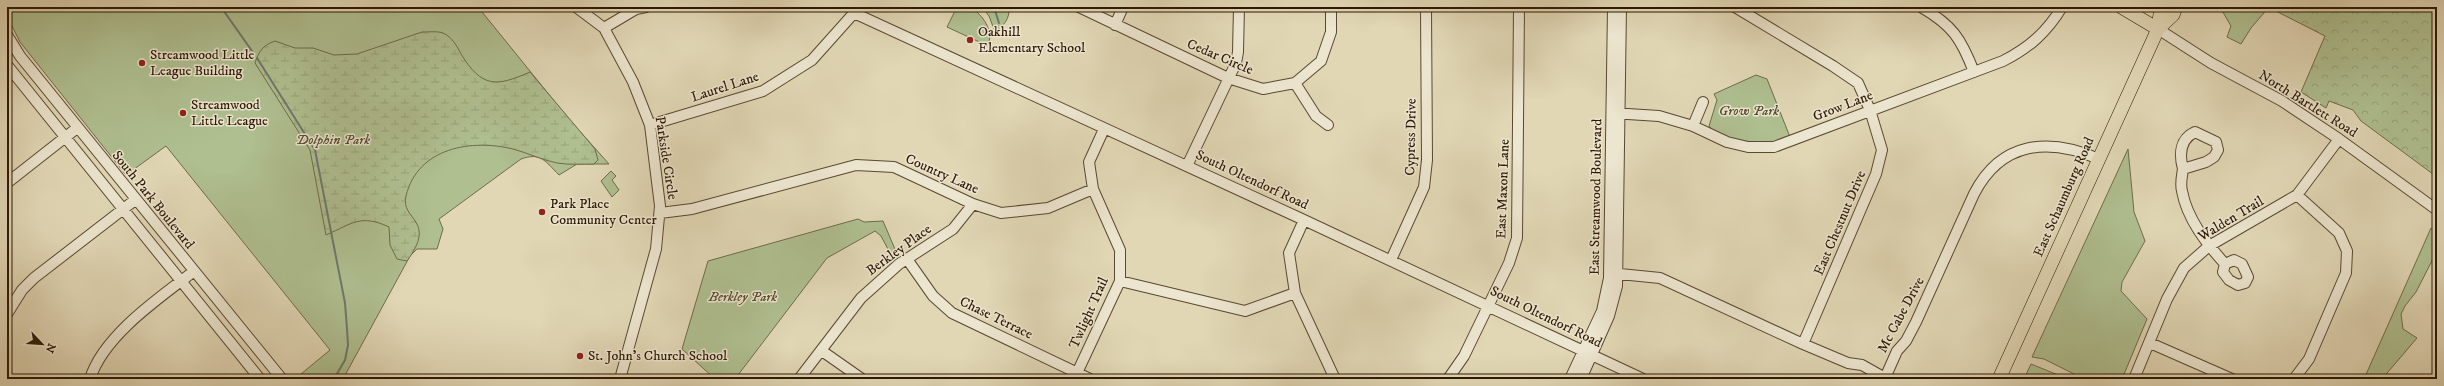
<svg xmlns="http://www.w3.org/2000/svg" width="2444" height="386" viewBox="0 0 2444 386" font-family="'IM FELL DW Pica',serif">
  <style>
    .green { fill: #afbf90; stroke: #6e6c4a }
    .forest { fill: url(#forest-crowns); stroke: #6e6c4a }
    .wetland { fill: url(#wetland-marsh); stroke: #6e6c4a }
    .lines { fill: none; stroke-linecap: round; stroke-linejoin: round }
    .stream { stroke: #6d786f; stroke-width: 2 }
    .minor-casing { stroke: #5a4830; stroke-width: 12 }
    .major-casing { stroke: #2d1804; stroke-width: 14 }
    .minor { stroke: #ece5cf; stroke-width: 10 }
    .major { stroke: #e1d7b5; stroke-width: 13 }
    .poi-dot { fill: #8f2418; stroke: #ece5cf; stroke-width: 1.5 }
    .labels { text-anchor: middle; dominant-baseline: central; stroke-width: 3; stroke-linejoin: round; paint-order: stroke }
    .poi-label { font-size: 14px; fill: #2d1804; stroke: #ece5cf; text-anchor: start }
    .street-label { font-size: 14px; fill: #2d1804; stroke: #ece5cf }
    .park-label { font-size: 14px; font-style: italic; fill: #544a2e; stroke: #ece5cf }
  </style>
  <defs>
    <pattern id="forest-crowns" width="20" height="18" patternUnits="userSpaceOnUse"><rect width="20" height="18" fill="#afbf90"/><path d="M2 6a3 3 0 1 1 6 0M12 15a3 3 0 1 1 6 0" fill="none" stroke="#97a37b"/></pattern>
    <pattern id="wetland-marsh" width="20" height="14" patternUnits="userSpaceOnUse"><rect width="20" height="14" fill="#afbf90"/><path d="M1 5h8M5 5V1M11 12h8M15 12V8" fill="none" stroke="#97a37b"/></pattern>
  </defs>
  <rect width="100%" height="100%" fill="#e1d7b5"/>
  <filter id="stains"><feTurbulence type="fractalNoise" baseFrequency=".005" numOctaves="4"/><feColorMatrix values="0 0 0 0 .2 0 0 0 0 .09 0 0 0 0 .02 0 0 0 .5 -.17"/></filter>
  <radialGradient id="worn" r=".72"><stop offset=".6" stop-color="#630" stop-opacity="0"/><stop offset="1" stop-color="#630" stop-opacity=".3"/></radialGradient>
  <path class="green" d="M 7,7 L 478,7 L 568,118 L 609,164 L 577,164 L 559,175 C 545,161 541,152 521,159 L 439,219 L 443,229 L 437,249 L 417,249 L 410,256 L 343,379 L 295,379 L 330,350 L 166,146 L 126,175 L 20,42 L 7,16 Z
    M 957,7 L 971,7 C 983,16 994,30 988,46 L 947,27 Z
    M 982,7 L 1009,7 C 1010,19 1004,25 995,32 L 989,16 Z
    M 2220,7 L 2269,7 L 2251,28 L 2241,44 L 2227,37 L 2231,26 Z
    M 1756,75 L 1767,79 L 1790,137 C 1786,139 1782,141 1778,142 C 1763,146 1718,139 1709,126 L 1717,100 L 1714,94 Z
    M 2128,149 L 2134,212 L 2145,241 L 2122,282 L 2121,291 L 2147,319 L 2122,379 L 2084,379 L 2044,359 L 2032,357 Z
    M 611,171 L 616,176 L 612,180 L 619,190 L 612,197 L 601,181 Z
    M 858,219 L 864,222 L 883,221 L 900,261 L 896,264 L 881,236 L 875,231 L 827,258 L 735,379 L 715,379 L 682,349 L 708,261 Z
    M 2431,228 L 2437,233 L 2437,251 L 2416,292 L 2405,306 L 2401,314 L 2403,329 L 2417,338 L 2382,379 L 2364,379 Z
    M 2031,364 L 2068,379 L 2024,379 Z"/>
  <path class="forest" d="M 2268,7 L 2437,7 L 2437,177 L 2361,121 L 2353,110 L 2329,101 L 2326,108 L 2301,92 L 2325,36 Z"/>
  <path class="wetland" d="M 422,32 C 428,32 438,31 443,33 C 452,37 457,46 461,54 C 482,88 496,87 530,72 L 595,149 L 598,160 L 594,164 C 581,164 569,165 557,163 C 542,160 528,153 513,149 C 472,139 418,147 406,196 C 400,221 438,219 407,261 L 397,259 L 390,245 L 389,227 C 361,214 353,223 326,235 L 310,150 L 255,63 C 259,51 263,45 275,41 L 295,48 L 313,48 L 334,55 L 357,54 Z"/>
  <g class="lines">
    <path class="stream" d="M 221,7 L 252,51
      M 994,7 L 999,23
      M 257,58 L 315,150 L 345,303 L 347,329 L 348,345 L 345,360 L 334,379"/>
    <defs>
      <path id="minor" d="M 576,7 L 604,28 L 633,82 L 650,125 L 660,206 L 656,249 L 620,379
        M 851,7 L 854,13 L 1304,220 L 1643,379
        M 1079,7 L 1228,78 L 1263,89 L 1295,83 L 1321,61 L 1331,32 L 1331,7
        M 1735,7 L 1833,66 L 1858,83 L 1870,110 L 1882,150 L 1876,174 L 1803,344
        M 1921,7 C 1952,25 1961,38 1974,72
        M 1115,25 L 1123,7
        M 604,28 L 636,9 L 646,7
        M 2158,29 L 2211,63 L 2282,101 L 2339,139 L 2437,210
        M 7,35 L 20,56 L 282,379
        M 7,65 L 260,379
        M 1295,83 L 1316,116 L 1328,125
        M 1612,113 L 1659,116 L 1693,126 L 1727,142 L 1748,147 L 1774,147 L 2003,61 C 2029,48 2047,32 2062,7
        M 650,125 L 763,91 L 812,60 L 854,13
        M 1693,126 L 1703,102
        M 1187,166 L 1236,63 L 1238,52 L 1239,7
        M 2183,169 C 2179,154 2180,139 2195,132 L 2216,142 L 2218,150 L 2214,157 L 2206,162 L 2183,169 C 2182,176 2180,184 2182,191 C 2187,219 2207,244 2225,264 L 2223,272 L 2229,280 L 2238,285 L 2245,283 L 2248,277 L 2242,264 L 2234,260 L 2225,264
        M 7,183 L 77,128
        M 660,213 L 692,209 L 856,165 L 894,167 L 973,204 L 1001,213 L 1048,208 L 1093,189
        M 1304,220 L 1289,253 L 1295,293 L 1335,379
        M 907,259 L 933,296 L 952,313 L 1090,379
        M 1391,260 L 1424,187 L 1427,160 L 1426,7
        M 1610,273 L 1660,278 L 1803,344 L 1848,363 L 1862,365 L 1885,378 L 1897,351 L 1906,341 L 1916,322 L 1974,194 C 2001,141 2049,137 2099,159
        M 1120,281 L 1245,311 L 1295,293
        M 7,314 L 22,290 L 34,278 L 135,200
        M 2150,343 L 2232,379
        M 822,351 L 862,379
        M 1077,373 L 1120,281 L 1120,250 L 1093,189 L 1089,162 L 1104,129
        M 90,379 C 103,336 159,298 193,272
        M 799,379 L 861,298 L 899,264 L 953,229 L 973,204
        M 1448,379 L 1464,356 L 1509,263 L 1517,238 L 1519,7
        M 1570,379 L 1602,311 L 1609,278 L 1613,7
        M 1581,379 L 1609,316 L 1617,286 L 1621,7
        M 2134,379 L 2167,299 L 2184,268 L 2209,246 L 2297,195 L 2339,139
        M 2294,379 L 2309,359 L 2346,273 L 2347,251 L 2339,233 L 2297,195"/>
      <path id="major" d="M 2121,7 L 2158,29
        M 2158,29 L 2173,15 L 2176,7
        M 1999,379 L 2158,29 L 2161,7"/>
    </defs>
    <use href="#minor" class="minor-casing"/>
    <use href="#major" class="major-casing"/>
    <use href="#minor" class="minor"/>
    <use href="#major" class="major"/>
  </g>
  <g class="poi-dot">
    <circle cx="970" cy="40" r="4"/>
    <circle cx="142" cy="63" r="4"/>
    <circle cx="183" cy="113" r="4"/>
    <circle cx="542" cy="212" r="4"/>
    <circle cx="580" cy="356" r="4"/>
  </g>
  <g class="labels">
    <g class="poi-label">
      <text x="978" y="32">Oakhill<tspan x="978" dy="16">Elementary School</tspan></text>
      <text x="150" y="55">Streamwood Little<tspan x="150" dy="16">League Building</tspan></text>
      <text x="191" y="105">Streamwood<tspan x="191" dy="16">Little League</tspan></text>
      <text x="550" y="204">Park Place<tspan x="550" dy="16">Community Center</tspan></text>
      <text x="588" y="356">St. John's Church School</text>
    </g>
    <g class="street-label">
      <text transform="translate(1220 57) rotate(23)">Cedar Circle</text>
      <text transform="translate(725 87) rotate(-18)">Laurel Lane</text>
      <text transform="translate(2308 104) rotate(32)">North Bartlett Road</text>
      <text transform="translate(1843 106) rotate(-21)">Grow Lane</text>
      <text transform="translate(1411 137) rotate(-89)">Cypress Drive</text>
      <text transform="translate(666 158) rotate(81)">Parkside Circle</text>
      <text transform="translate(942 174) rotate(24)">Country Lane</text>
      <text transform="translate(1252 180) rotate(25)">South Oltendorf Road</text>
      <text transform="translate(1503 189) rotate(-88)">East Maxon Lane</text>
      <text transform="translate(1596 197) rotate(-89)">East Streamwood Boulevard</text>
      <text transform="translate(2064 197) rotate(-66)">East Schaumburg Road</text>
      <text transform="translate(153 200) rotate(51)">South Park Boulevard</text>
      <text transform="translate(2231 219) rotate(-31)">Walden Trail</text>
      <text transform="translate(1840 223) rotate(-67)">East Chestnut Drive</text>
      <text transform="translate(899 250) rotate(-36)">Berkley Place</text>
      <text transform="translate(1089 313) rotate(-66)">Twlight Trail</text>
      <text transform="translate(1901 315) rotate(-62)">Mc Cabe Drive</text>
      <text transform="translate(1546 317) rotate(26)">South Oltendorf Road</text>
      <text transform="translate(996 318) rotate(26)">Chase Terrace</text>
    </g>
    <g class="park-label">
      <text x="1749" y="111">Grow Park</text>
      <text x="333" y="140">Dolphin Park</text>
      <text x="743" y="297">Berkley Park</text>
    </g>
  </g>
  <rect width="2444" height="386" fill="none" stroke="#e1d7b5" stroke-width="24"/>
  <rect x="8" y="8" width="2428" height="370" fill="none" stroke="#2d1804" stroke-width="2"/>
  <rect x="12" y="12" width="2420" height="362" fill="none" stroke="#2d1804"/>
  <g transform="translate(42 344) rotate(115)" stroke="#ece5cf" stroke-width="3" paint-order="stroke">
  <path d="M0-3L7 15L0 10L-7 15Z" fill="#2d1804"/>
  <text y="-6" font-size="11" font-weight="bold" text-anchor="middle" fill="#2d1804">N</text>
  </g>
  <rect width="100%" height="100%" filter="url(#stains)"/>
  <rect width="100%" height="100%" fill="url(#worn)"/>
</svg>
